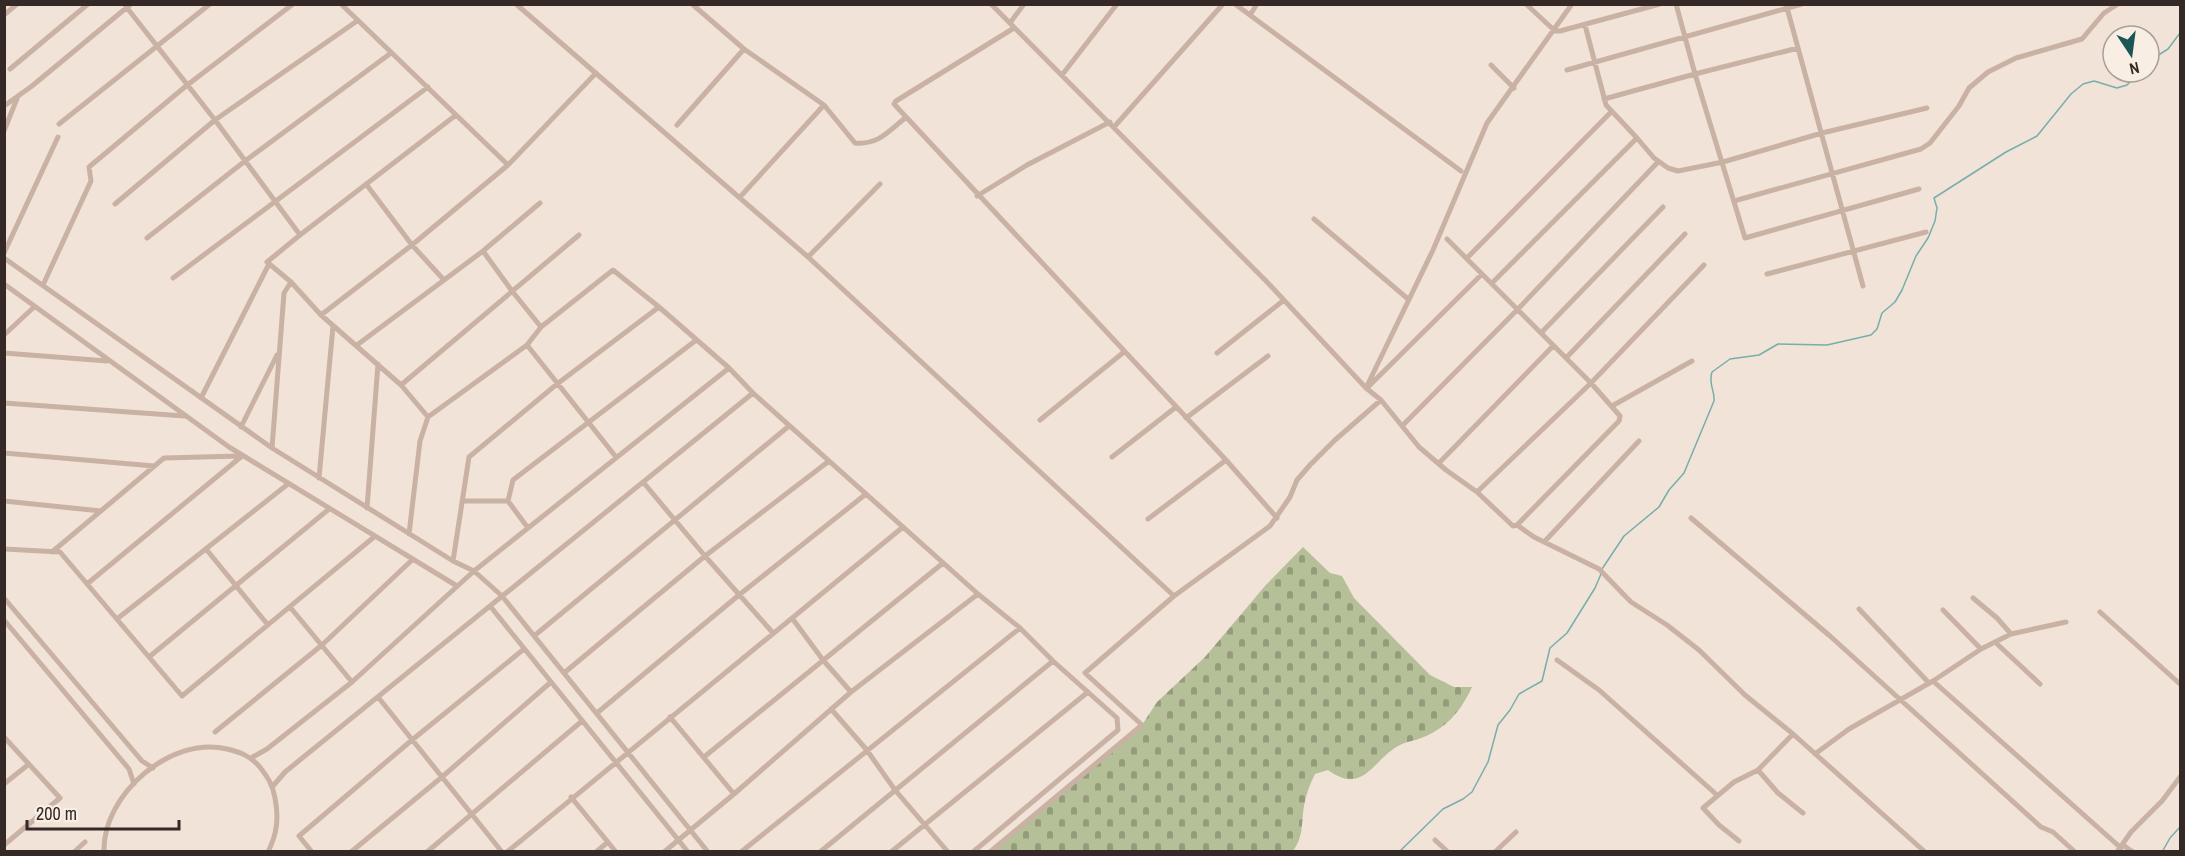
<svg xmlns="http://www.w3.org/2000/svg" width="2185" height="856" viewBox="0 0 2185 856" font-family="'Archivo Narrow',sans-serif">
  <style>
    .cemetery { fill: url(#cemetery-stones) }
    .lines { fill: none; stroke-linecap: round; stroke-linejoin: round }
    .stream { stroke: #77aeac; stroke-width: 1.5 }
    .minor { stroke: #c9b2a4; stroke-width: 5 }
  </style>
  <defs>
    <pattern id="cemetery-stones" width="16" height="16" patternUnits="userSpaceOnUse" patternTransform="scale(1.5)"><rect width="16" height="16" fill="#b6c098"/><path d="M2 7V4a2 2 0 0 1 4 0v3zM10 15v-3a2 2 0 0 1 4 0v3z" fill="#959c7c"/></pattern>
  </defs>
  <rect width="100%" height="100%" fill="#f1e3d8"/>
  <path class="cemetery" d="M 1303,547 L 1330,573 L 1342,576 L 1354,598 L 1430,675 L 1454,687 L 1472,687 C 1461,711 1446,729 1421,738 C 1415,741 1408,741 1402,744 C 1373,757 1365,797 1328,770 L 1315,774 C 1310,784 1306,794 1304,806 C 1301,824 1304,836 1293,851 L 990,852 L 1142,725 L 1157,702 L 1205,657 L 1265,586 Z"/>
  <g class="lines">
    <path class="stream" d="M 2149,61 L 2168,49 L 2180,33
      M 1602,569 L 1624,536 L 1659,507 L 1669,490 L 1684,473 L 1714,401 C 1715,390 1708,384 1712,372 L 1730,359 L 1759,355 L 1778,344 L 1827,345 L 1871,335 L 1877,329 L 1882,313 L 1895,302 L 1902,290 L 1916,256 L 1928,238 L 1935,221 L 1937,208 L 1934,198 L 2006,152 L 2037,136 L 2071,94 L 2083,84 L 2094,81 L 2117,88 L 2127,85 L 2140,72
      M 1399,852 L 1443,809 L 1463,799 L 1472,792 L 1488,762 L 1498,725 L 1510,710 L 1519,694 L 1542,681 L 1550,648 L 1567,633 L 1595,588 L 1601,574
      M 2162,852 L 2170,838 L 2180,827"/>
    <path class="minor" d="M 124,4 L 215,120 L 300,235 L 267,262 L 291,282 L 284,293 L 272,448
      M 341,4 L 508,165
      M 516,4 L 808,257 L 1174,596
      M 692,4 L 744,49 L 824,105 L 855,143 C 878,145 888,132 905,118
      M 991,4 L 1267,282 L 1366,388 L 1381,400 L 1419,447 L 1446,470 L 1477,492 L 1513,526 L 1517,525 L 1534,537 L 1599,569 L 1631,602 L 1667,625 L 1699,650 L 1745,695 L 1793,734 L 1925,852
      M 1235,4 L 1461,171
      M 1526,4 L 1555,31 L 1560,31 L 1660,4
      M 1786,4 L 1863,286
      M 4,15 L 17,4
      M 1250,15 L 1257,4
      M 1010,23 L 1024,4
      M 1585,25 L 1606,105 L 1637,138 L 1654,158 L 1668,168 L 1678,171 L 1723,162 L 1822,133 L 1927,108
      M 1014,28 L 896,101 L 894,104 L 1226,460 L 1277,518
      M 1798,48 L 1695,74 L 1745,238 L 1919,189
      M 1491,65 L 1514,88
      M 10,69 L 88,4
      M 1567,70 L 1802,4
      M 1062,75 L 1117,4
      M 1604,99 L 1695,74 L 1676,4
      M 4,106 L 32,86 L 131,4
      M 59,124 L 210,4
      M 677,125 L 744,49
      M 1114,127 L 1223,4
      M 4,131 L 18,96
      M 366,184 L 412,245 L 444,280
      M 977,196 L 1027,165 L 1110,122
      M 740,197 L 824,105
      M 1734,201 L 1921,149 L 1930,143 L 1959,106 L 1969,88 L 1988,72 L 2016,58 L 2082,39 L 2104,13 L 2118,4
      M 115,204 L 215,120 L 357,21
      M 1314,219 L 1408,299
      M 300,235 L 456,115
      M 147,238 L 245,161 L 391,53
      M 1447,239 L 1591,383 L 1620,416 L 1619,421 L 1517,525
      M 483,251 L 512,291 L 541,327 L 527,345 L 616,457
      M 4,253 L 58,137
      M 808,257 L 880,184
      M 4,258 L 272,448 L 453,561 L 474,571 L 502,596 L 708,852
      M 1467,258 L 1611,112
      M 1767,274 L 1926,232
      M 173,278 L 428,87
      M 291,282 L 321,315 L 412,245 L 508,165 L 596,73
      M 1492,283 L 1637,138
      M 4,284 L 229,447 L 457,586
      M 43,285 L 91,181 L 89,167 L 186,86 L 293,4
      M 321,315 L 401,385 L 428,417
      M 541,327 L 613,270 L 659,307 L 729,368 L 753,393 L 978,594 L 1020,628 L 1053,661 L 1117,718 L 1118,730 L 973,852
      M 1541,333 L 1663,207
      M 4,335 L 34,307
      M 357,345 L 483,251 L 540,203
      M 4,353 L 107,361
      M 1217,353 L 1284,300
      M 1566,358 L 1685,234
      M 401,385 L 579,235
      M 1368,387 L 1482,274
      M 1366,388 L 1433,250 L 1487,123 L 1572,4
      M 201,398 L 269,264
      M 4,403 L 184,416
      M 1612,406 L 1692,361
      M 1186,418 L 1268,356
      M 1040,420 L 1124,352
      M 1402,426 L 1518,309 L 1658,162
      M 241,427 L 277,355
      M 4,453 L 154,466
      M 1112,457 L 1176,407
      M 1439,463 L 1553,346
      M 319,478 L 333,326
      M 643,482 L 705,556 L 773,633
      M 1477,492 L 1591,383 L 1704,265
      M 4,501 L 101,511
      M 462,501 L 508,501
      M 367,508 L 378,364
      M 1691,518 L 1830,636 L 2041,827 L 2053,832 L 2075,852
      M 1148,519 L 1226,460
      M 528,528 L 508,501 L 513,480 L 695,341
      M 409,534 L 420,441 L 428,417 L 527,345
      M 1545,541 L 1639,441
      M 4,549 L 60,552 L 182,696 L 374,537
      M 206,549 L 268,625
      M 52,552 L 164,458 L 240,456
      M 453,561 L 469,457 L 557,384 L 659,307
      M 87,584 L 242,456
      M 4,598 L 142,761 L 153,768
      M 1973,598 L 1997,618 L 2011,634
      M 490,606 L 688,852
      M 290,607 L 352,682
      M 1859,609 L 1929,683
      M 1943,610 L 1981,649
      M 2100,612 L 2180,684
      M 792,618 L 823,660 L 851,692
      M 117,619 L 288,484
      M 4,620 L 129,769 L 134,784
      M 534,636 L 789,426
      M 1995,642 L 2040,684
      M 149,657 L 329,509
      M 1557,660 L 1599,690 L 1717,795
      M 564,673 L 705,556 L 829,461
      M 1933,681 L 2121,848
      M 378,697 L 502,852
      M 831,709 L 866,749 L 895,790 L 948,852
      M 597,713 L 739,595 L 866,494
      M 670,717 L 734,794
      M 215,732 L 322,645 L 413,559
      M 4,737 L 60,798 L 4,845
      M 1815,754 L 1849,729 L 1933,681 L 1981,649 L 2011,634 L 2066,622
      M 704,757 L 943,563
      M 251,758 L 267,749 L 352,682 L 474,571 L 729,368
      M 1758,770 L 1778,793 L 1803,813
      M 4,784 L 29,764
      M 273,786 L 285,772 L 753,393
      M 571,797 L 616,852
      M 1435,840 L 1448,852
      M 1739,841 L 1719,825 L 1703,808 L 1734,782 L 1758,770 L 1793,734
      M 2123,845 L 2133,852
      M 74,852 L 85,842
      M 104,852 C 102,795 171,735 227,749 C 240,752 250,756 259,766 C 267,776 273,785 275,798 C 279,818 277,834 268,852
      M 312,852 L 299,836 L 412,740 L 524,649
      M 351,852 L 442,777 L 551,682
      M 427,852 L 582,721
      M 507,852 L 903,527
      M 596,852 L 608,842
      M 664,852 L 734,794 L 851,692 L 978,594
      M 741,852 L 1020,628
      M 820,852 L 1053,661
      M 891,852 L 1088,692
      M 990,852 L 1142,725 L 1085,673 L 1174,596 L 1270,526 L 1290,497 L 1297,480 L 1310,465 L 1335,440 L 1381,400
      M 1495,852 L 1516,832
      M 2117,852 L 2131,832 L 2162,801 L 2180,777"/>
  </g>
  <rect width="2185" height="856" fill="none" stroke="#342926" stroke-width="12"/>
  <g transform="translate(2131 54) rotate(167)"><circle r="28" fill="#f9eee4" stroke="#aa9f98" stroke-width="1.5"/>
  <path d="M0-4.5L10 22L0 15L-10 22Z" fill="#1b5655"/>
  <text y="-9" font-size="16" font-weight="bold" text-anchor="middle" fill="#342926">N</text>
  </g>
  <path d="M27 820v9h152v-9" fill="none" stroke="#342926" stroke-width="3"/>
  <text x="36" y="820" font-size="18" fill="#342926" stroke="#f9eee4" stroke-width="4.5" paint-order="stroke">200 m</text>
</svg>
